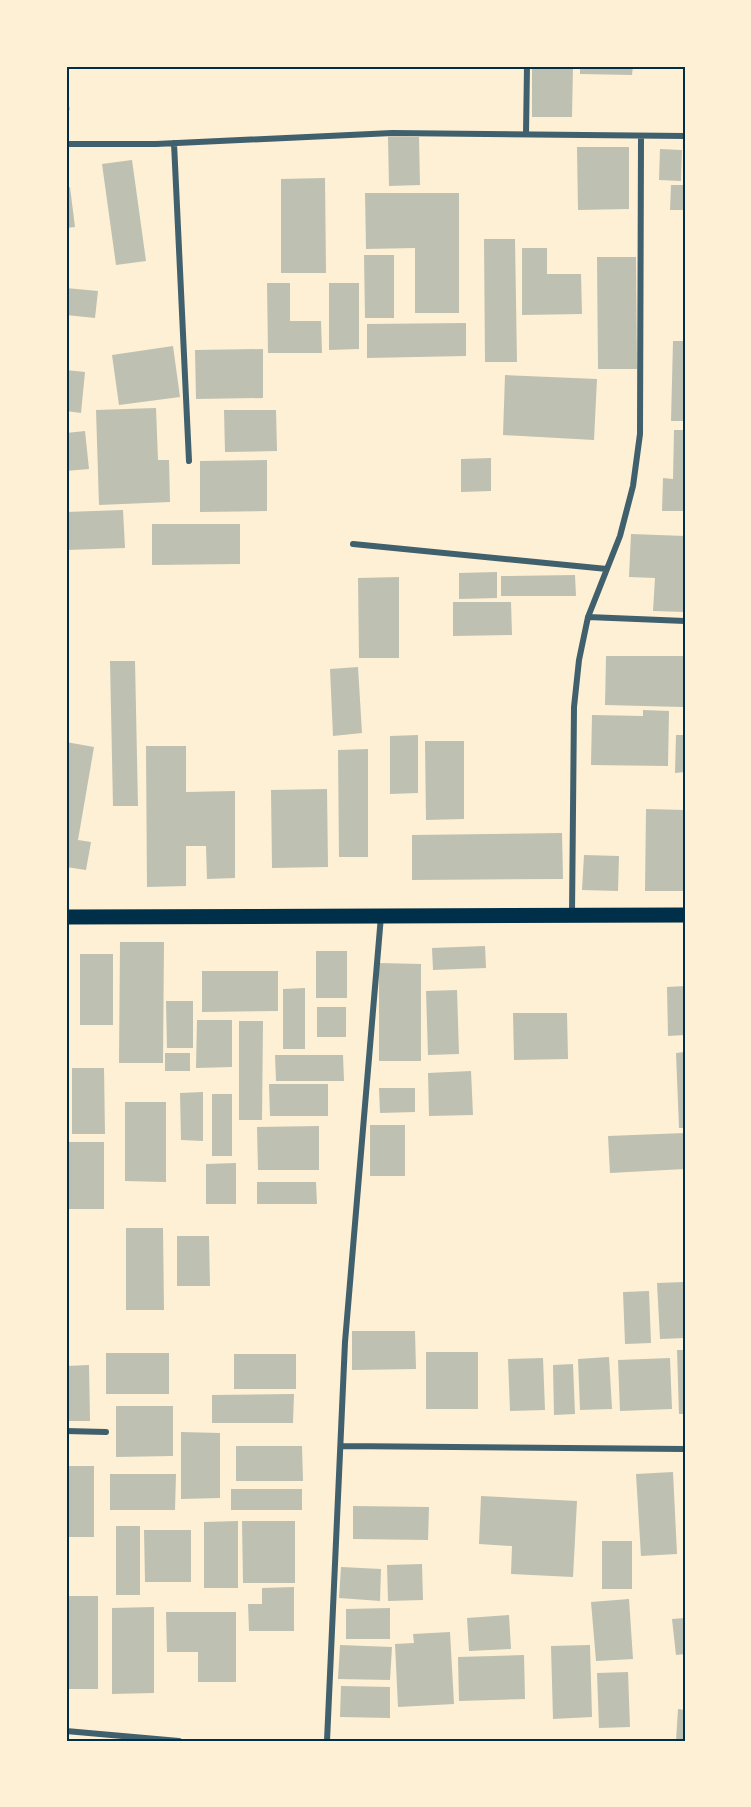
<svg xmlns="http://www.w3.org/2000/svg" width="751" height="1807" viewBox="0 0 751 1807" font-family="Overpass,sans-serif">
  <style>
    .building { fill: #bec0b2 }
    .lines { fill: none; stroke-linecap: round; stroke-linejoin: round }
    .minor { stroke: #3f606c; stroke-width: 6 }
    .primary { stroke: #003049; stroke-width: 15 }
    .neatline { fill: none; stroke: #003049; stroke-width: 2 }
  </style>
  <rect width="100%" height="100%" fill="#fdf0d5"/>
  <path class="building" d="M 532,66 L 573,66 L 572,117 L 532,117 Z
    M 580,66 L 633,66 L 632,75 L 580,74 Z
    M 66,91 L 70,110 L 66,111 Z
    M 388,137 L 419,137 L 420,185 L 389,186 Z
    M 577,147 L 629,147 L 629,209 L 578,210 Z
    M 660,149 L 682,150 L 681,181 L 659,180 Z
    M 132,160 L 146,261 L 116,265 L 102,164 Z
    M 325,178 L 326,273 L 281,273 L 281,179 Z
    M 671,185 L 685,185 L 685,210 L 670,210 Z
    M 70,187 L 75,227 L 66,228 L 66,188 Z
    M 365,193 L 459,193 L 459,313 L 415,313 L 415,248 L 366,249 Z
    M 484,239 L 515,239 L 517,362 L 485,362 Z
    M 522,248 L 547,248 L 547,274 L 581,274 L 582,314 L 522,315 Z
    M 364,255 L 394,255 L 394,318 L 365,318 Z
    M 597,257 L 636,257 L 637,369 L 598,369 Z
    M 267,283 L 290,283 L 290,321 L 321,321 L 322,353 L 268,353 Z
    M 329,283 L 359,283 L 359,349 L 329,350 Z
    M 66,288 L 98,291 L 95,318 L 66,315 Z
    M 466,323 L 466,356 L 367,358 L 367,324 Z
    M 673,341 L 685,341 L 685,421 L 671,421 Z
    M 173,346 L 180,397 L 119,405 L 112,355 Z
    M 263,349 L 263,398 L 196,399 L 195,350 Z
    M 66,370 L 85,372 L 81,413 L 66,411 Z
    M 505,375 L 597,379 L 594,440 L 503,435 Z
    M 156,408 L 158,460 L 169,460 L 170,502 L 99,505 L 96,410 Z
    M 224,410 L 276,410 L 277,451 L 225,452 Z
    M 674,430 L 685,430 L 685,511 L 662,511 L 663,478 L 673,479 Z
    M 85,431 L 89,469 L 66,471 L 66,433 Z
    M 491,458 L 491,491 L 461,492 L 461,459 Z
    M 267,460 L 267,511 L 200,512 L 200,461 Z
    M 123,510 L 125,548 L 66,550 L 66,512 Z
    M 152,524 L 240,524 L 240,564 L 152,565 Z
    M 631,534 L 685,536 L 685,612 L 653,611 L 655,578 L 629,577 Z
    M 497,572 L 497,598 L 459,599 L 459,573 Z
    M 575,575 L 576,596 L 501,596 L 501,576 Z
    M 399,577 L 399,658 L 359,658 L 358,578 Z
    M 453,602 L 511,602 L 512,635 L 453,636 Z
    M 606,656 L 684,656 L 683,707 L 605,705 Z
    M 110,661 L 135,661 L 138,806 L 113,806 Z
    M 358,667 L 362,733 L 333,736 L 330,669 Z
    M 643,710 L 669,711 L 668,766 L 591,765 L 592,715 L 643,716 Z
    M 418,735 L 418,793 L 390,794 L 390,736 Z
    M 676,735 L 685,735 L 685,772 L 675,773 Z
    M 425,741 L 464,741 L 464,819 L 426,820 Z
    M 66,742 L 94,747 L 78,840 L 91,842 L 86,870 L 66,867 Z
    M 146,746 L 186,746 L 186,792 L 235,791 L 235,878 L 207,879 L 206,846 L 186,846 L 186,886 L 147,887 Z
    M 368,749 L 368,857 L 339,857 L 338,750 Z
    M 327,789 L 328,867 L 272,868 L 271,790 Z
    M 646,809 L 685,810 L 685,891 L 645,891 Z
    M 562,833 L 563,879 L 412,880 L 412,835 Z
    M 584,855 L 619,856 L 618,891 L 582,890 Z
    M 120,942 L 164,942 L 163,1063 L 119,1063 Z
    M 485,946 L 486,968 L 433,970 L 432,948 Z
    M 316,951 L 347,951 L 347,998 L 316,998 Z
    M 80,954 L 113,954 L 113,1025 L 80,1025 Z
    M 379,963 L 421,964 L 421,1061 L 379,1061 Z
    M 202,971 L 278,971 L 278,1011 L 202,1012 Z
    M 685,986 L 685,1035 L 668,1036 L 667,987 Z
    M 305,988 L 305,1049 L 283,1049 L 283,989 Z
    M 457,990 L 459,1054 L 428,1055 L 426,991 Z
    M 166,1001 L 193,1001 L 193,1048 L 167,1048 Z
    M 317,1007 L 346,1007 L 346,1037 L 317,1037 Z
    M 513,1013 L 567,1013 L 568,1059 L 514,1060 Z
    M 197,1020 L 232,1020 L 232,1067 L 196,1068 Z
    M 239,1021 L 263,1021 L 262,1120 L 239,1120 Z
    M 685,1052 L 685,1128 L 679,1128 L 676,1053 Z
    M 165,1053 L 190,1053 L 190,1071 L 165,1071 Z
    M 275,1055 L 343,1055 L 344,1081 L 276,1081 Z
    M 72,1068 L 104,1068 L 105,1134 L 72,1134 Z
    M 471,1071 L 473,1115 L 429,1116 L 428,1073 Z
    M 269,1084 L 328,1084 L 328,1116 L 270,1116 Z
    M 379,1088 L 415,1088 L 415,1112 L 380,1113 Z
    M 203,1092 L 203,1141 L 181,1140 L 180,1093 Z
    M 212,1094 L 232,1094 L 232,1156 L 212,1156 Z
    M 125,1102 L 166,1102 L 166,1182 L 125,1181 Z
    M 370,1125 L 405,1125 L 405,1176 L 370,1176 Z
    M 319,1126 L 319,1170 L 258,1170 L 257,1127 Z
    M 685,1133 L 685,1169 L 610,1173 L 608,1136 Z
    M 69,1142 L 104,1142 L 104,1209 L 69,1209 Z
    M 236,1163 L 236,1204 L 206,1204 L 206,1164 Z
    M 257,1182 L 316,1182 L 317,1204 L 257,1204 Z
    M 126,1228 L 163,1228 L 164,1310 L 126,1310 Z
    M 177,1236 L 209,1236 L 210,1286 L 177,1286 Z
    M 685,1282 L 685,1338 L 660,1339 L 657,1283 Z
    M 649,1291 L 651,1343 L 625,1344 L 623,1292 Z
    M 352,1331 L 415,1331 L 416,1369 L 352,1370 Z
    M 677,1350 L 685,1350 L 685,1414 L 679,1414 Z
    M 426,1352 L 478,1352 L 478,1409 L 426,1409 Z
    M 106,1353 L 169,1353 L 169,1394 L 106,1394 Z
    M 234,1354 L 296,1354 L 296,1389 L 234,1389 Z
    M 609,1357 L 612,1409 L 580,1410 L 578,1359 Z
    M 543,1358 L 545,1410 L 510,1411 L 508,1359 Z
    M 670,1358 L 672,1409 L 620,1411 L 618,1360 Z
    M 573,1364 L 575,1414 L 554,1415 L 553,1365 Z
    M 89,1365 L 90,1421 L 66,1421 L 66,1366 Z
    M 294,1394 L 293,1423 L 212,1423 L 212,1395 Z
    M 116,1406 L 173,1406 L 173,1456 L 116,1457 Z
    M 181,1432 L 220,1433 L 220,1498 L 181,1499 Z
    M 236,1446 L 302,1446 L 303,1481 L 236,1481 Z
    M 66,1466 L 94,1466 L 94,1537 L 66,1537 Z
    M 673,1472 L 677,1554 L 641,1556 L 636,1474 Z
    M 110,1474 L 176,1474 L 175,1510 L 110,1510 Z
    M 231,1489 L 302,1489 L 302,1510 L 231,1510 Z
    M 481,1496 L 577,1501 L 573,1577 L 511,1574 L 512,1546 L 479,1544 Z
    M 353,1506 L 429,1507 L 428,1540 L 353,1539 Z
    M 238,1521 L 238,1588 L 204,1588 L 204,1522 Z
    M 242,1521 L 295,1521 L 295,1583 L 243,1583 Z
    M 116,1526 L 140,1526 L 140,1595 L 116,1595 Z
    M 144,1530 L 191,1530 L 191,1582 L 145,1582 Z
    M 602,1541 L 632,1541 L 632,1589 L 602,1589 Z
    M 422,1564 L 423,1600 L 388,1601 L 387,1565 Z
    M 341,1567 L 381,1569 L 380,1601 L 339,1598 Z
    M 294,1587 L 294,1631 L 249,1631 L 248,1604 L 262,1604 L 262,1588 Z
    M 66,1596 L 98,1596 L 98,1689 L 66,1689 Z
    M 629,1599 L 633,1659 L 596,1661 L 591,1602 Z
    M 154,1607 L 154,1693 L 112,1694 L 112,1608 Z
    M 390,1608 L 390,1639 L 346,1639 L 346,1609 Z
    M 166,1612 L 236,1612 L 236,1682 L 198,1682 L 198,1652 L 167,1652 Z
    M 509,1615 L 511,1649 L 469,1651 L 467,1618 Z
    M 685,1618 L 685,1654 L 676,1655 L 672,1619 Z
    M 450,1632 L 454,1704 L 398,1707 L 395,1644 L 414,1643 L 413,1634 Z
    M 340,1645 L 392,1647 L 390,1680 L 338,1679 Z
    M 590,1645 L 592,1717 L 553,1719 L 551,1646 Z
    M 524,1655 L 525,1699 L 459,1701 L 458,1657 Z
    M 628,1672 L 630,1727 L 599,1728 L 597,1673 Z
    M 341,1686 L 390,1687 L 390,1718 L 340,1717 Z
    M 678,1709 L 685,1710 L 685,1741 L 676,1741 Z"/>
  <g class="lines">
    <path class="minor" d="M 526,134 L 527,66
      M 174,143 L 189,461
      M 66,144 L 156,144 L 392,133 L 685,136
      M 353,544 L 607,569
      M 588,617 L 685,621
      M 572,914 L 574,707 L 579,660 L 588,617 L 620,536 L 633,486 L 640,434 L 641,137
      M 66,1431 L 106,1432
      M 341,1446 L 685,1449
      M 66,1731 L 179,1741
      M 327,1741 L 345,1342 L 381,916"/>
    <path class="primary" d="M 66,917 L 685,915"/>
  </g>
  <rect width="751" height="1807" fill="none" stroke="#fdf0d5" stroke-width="135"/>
  <rect x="68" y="68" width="616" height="1672" class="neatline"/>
</svg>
